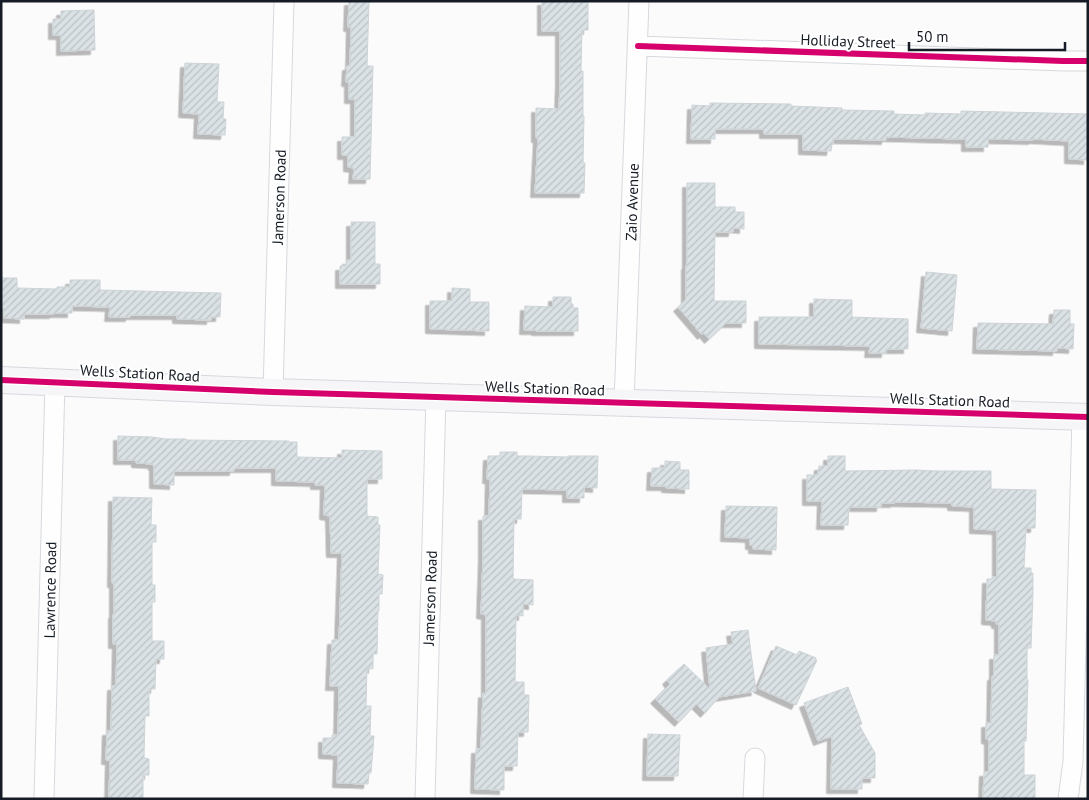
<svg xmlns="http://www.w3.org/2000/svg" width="1089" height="800" viewBox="0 0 1089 800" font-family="'PT Sans',sans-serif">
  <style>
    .building { fill: url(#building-hatch); stroke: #cdd3d6; filter: url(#shadow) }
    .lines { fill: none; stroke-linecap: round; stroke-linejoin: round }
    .street-casing { stroke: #d5d9de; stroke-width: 21 }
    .secondary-casing { stroke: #d5d9de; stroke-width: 28 }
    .street { stroke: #fefefe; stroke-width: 19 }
    .secondary { stroke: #f6f6f9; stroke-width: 26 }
    .cycleway-casing { stroke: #fff; stroke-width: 9 }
    .cycleway { stroke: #d6006c; stroke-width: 6 }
    .labels { text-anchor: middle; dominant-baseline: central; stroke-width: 4; stroke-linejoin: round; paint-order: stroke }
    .street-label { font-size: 15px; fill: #161c25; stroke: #fff }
  </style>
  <defs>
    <pattern id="building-hatch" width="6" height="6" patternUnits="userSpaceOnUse" patternTransform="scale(1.25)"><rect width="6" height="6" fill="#dbe2e6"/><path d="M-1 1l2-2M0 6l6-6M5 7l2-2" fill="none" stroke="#bbc1c5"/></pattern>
    <filter id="shadow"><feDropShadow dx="-4.5" dy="4.5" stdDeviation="0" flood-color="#0004"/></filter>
  </defs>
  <rect width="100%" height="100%" fill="#fbfbfb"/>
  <path class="building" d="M 349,1 L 369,1 L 367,66 L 373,66 L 370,179 L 353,179 L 354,168 L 348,167 L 348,155 L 342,155 L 342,137 L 355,137 L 355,99 L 349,99 L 349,82 L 346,82 L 347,66 L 350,66 L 351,27 L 348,27 Z
    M 542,1 L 588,1 L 588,30 L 582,30 L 581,71 L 583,71 L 583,116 L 584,116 L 583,163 L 585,163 L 584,193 L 535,193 L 538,138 L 536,138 L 536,108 L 559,109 L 560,84 L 560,31 L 542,31 Z
    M 94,10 L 95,50 L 61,51 L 61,35 L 53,35 L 53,19 L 61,19 L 61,11 Z
    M 185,63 L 219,64 L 217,102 L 224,102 L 223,119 L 226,119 L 225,135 L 198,134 L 199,114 L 183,113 Z
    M 710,103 L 791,104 L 791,106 L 842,108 L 842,110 L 894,111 L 894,114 L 925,115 L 925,113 L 961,114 L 961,111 L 1088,114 L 1088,160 L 1069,159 L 1069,141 L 1033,139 L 1033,140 L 988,139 L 988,147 L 966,147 L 966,139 L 961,139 L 886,137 L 886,140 L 833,139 L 833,144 L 832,144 L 831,151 L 803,150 L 803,134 L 764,134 L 764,129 L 715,129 L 715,139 L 691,139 L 692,105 L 710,106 Z
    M 687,183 L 715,183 L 715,207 L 735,207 L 735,212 L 744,212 L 744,229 L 733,228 L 733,232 L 715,232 L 714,301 L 746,301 L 746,323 L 726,323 L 709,339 L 704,333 L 702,335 L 678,307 L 686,300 L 686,265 L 687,265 Z
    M 351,222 L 375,222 L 375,264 L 380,264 L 380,284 L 340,284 L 340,266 L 346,266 L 347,260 L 351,260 Z
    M 926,272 L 957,275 L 952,331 L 921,328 Z
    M 1,278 L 17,278 L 17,288 L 57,289 L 57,287 L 70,287 L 70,280 L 100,280 L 100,290 L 221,293 L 220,317 L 211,317 L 211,320 L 177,319 L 177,315 L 130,315 L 130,317 L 109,317 L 110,307 L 72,306 L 72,313 L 54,313 L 54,314 L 24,314 L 24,319 L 4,318 L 4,308 L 1,308 Z
    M 452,288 L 470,289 L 470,302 L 489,302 L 489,331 L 430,329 L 430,301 L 452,301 Z
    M 553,297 L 571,297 L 571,304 L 573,304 L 573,308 L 578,308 L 578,331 L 536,331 L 536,330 L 524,330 L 525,306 L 553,307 Z
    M 814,299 L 852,300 L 852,317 L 908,319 L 908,349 L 886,349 L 886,353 L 869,353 L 870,346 L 759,344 L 759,317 L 814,317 Z
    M 1054,310 L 1070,310 L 1070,324 L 1074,324 L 1073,349 L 1057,348 L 1057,351 L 977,349 L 978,323 L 1053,324 Z
    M 118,436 L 152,437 L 166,439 L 186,439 L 186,440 L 289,441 L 289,442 L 297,442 L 297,457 L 342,458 L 342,450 L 382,451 L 382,479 L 367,479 L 367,516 L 378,517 L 378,525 L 380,525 L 378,574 L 383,575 L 382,594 L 379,594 L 379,611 L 378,611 L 377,654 L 373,654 L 373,669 L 367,668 L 366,706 L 371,706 L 370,736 L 374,736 L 371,773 L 369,773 L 368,784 L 337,783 L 338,755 L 323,754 L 323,738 L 332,738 L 332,735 L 338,735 L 339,686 L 330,686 L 332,640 L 339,640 L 342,553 L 331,553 L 330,516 L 324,515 L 325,485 L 315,485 L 315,482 L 276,481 L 276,468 L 234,468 L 234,471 L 174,471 L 174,485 L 154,484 L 154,466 L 153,466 L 153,464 L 136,463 L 136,460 L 118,460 Z
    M 500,452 L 517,452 L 517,456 L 528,456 L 568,457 L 568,456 L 598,456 L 597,488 L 584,487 L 584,498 L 567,498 L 567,490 L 522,489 L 521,519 L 514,519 L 513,579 L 533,580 L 533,605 L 523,604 L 523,616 L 516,615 L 515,682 L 524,682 L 524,695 L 529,695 L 528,732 L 518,732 L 517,766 L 504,766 L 504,790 L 475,789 L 476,749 L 481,749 L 483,693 L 486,694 L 486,615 L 481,614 L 483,558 L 483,516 L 489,516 L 490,479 L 487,479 L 488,456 L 500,456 Z
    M 828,456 L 845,456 L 845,471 L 916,470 L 936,471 L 991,471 L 991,489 L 1036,490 L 1035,528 L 1026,528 L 1024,568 L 1031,568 L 1031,573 L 1033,573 L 1033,593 L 1031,648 L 1027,648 L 1027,680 L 1028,680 L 1026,741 L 1024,741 L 1024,775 L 1035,775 L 1035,799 L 983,799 L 984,772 L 989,772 L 989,740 L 986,739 L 986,723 L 991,723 L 992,676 L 994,676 L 994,655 L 999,655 L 999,624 L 996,624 L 996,621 L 986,620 L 987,579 L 992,579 L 992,577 L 997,577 L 997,530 L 974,529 L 974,507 L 952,506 L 952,503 L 895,502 L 895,503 L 881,503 L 881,507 L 849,507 L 848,525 L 821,525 L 822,501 L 807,501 L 807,475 L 818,475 L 819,466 L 828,466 Z
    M 665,461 L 680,462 L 680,470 L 689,470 L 689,489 L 666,488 L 666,486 L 651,486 L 652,468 L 665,468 Z
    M 113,497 L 152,498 L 151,525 L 156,525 L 156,542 L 152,542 L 152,585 L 155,585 L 155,602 L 152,602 L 152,641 L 164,641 L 164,659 L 156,659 L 155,689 L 149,689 L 149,716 L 145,716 L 144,758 L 149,759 L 149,775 L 143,775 L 143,799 L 109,799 L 110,760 L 106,760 L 107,731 L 111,731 L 112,686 L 116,686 L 117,644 L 113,644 L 113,614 L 114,614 L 114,583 L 112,583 Z
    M 726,506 L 777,507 L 776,550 L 753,549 L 753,545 L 750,545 L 750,538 L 725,537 Z
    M 748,630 L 756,691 L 719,697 L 705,713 L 696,704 L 679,722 L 655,699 L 670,684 L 667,680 L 684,664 L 710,689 L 706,648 L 733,644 L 731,632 Z
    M 776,646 L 797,655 L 799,651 L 816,658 L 815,660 L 817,660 L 796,705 L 758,688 Z
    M 848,687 L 862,724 L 859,725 L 875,753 L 875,778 L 862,778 L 862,789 L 831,789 L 832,736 L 818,741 L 804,703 Z
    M 648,734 L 680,735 L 678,776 L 647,776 Z"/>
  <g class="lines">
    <defs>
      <path id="street" d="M 638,46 L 1063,61 L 1088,61
        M 273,392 L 284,1
        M 624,402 L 639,1
        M 44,799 L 55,382
        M 425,799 L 436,397
        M 753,799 L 755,758
        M 1068,799 L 1073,761 L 1082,417"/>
      <path id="secondary" d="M 1,380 L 273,392 L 1088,417"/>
    </defs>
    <use href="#street" class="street-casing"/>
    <use href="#secondary" class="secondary-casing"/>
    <use href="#street" class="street"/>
    <use href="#secondary" class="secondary"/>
    <defs>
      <path id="cycleway" d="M 638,46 L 1063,61 L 1088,61
        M 1,380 L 273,392 L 1088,417"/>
    </defs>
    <use href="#cycleway" class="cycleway-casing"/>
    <use href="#cycleway" class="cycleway"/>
  </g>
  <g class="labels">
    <g class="street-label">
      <text transform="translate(848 41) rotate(2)">Holliday Street</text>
      <text transform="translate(279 197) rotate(-88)">Jamerson Road</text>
      <text transform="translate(632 202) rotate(-88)">Zaio Avenue</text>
      <text transform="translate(140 373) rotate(3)">Wells Station Road</text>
      <text transform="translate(545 388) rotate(2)">Wells Station Road</text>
      <text transform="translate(950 400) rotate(2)">Wells Station Road</text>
      <text transform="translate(50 590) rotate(-89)">Lawrence Road</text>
      <text transform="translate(430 598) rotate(-88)">Jamerson Road</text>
    </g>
  </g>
  <rect width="1089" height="800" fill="none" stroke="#161c25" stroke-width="5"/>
  <path d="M909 42v8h156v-8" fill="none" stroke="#161c25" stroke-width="2.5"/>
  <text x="916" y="42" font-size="15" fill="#161c25" stroke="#ffffff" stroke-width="4" paint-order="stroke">50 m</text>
</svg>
